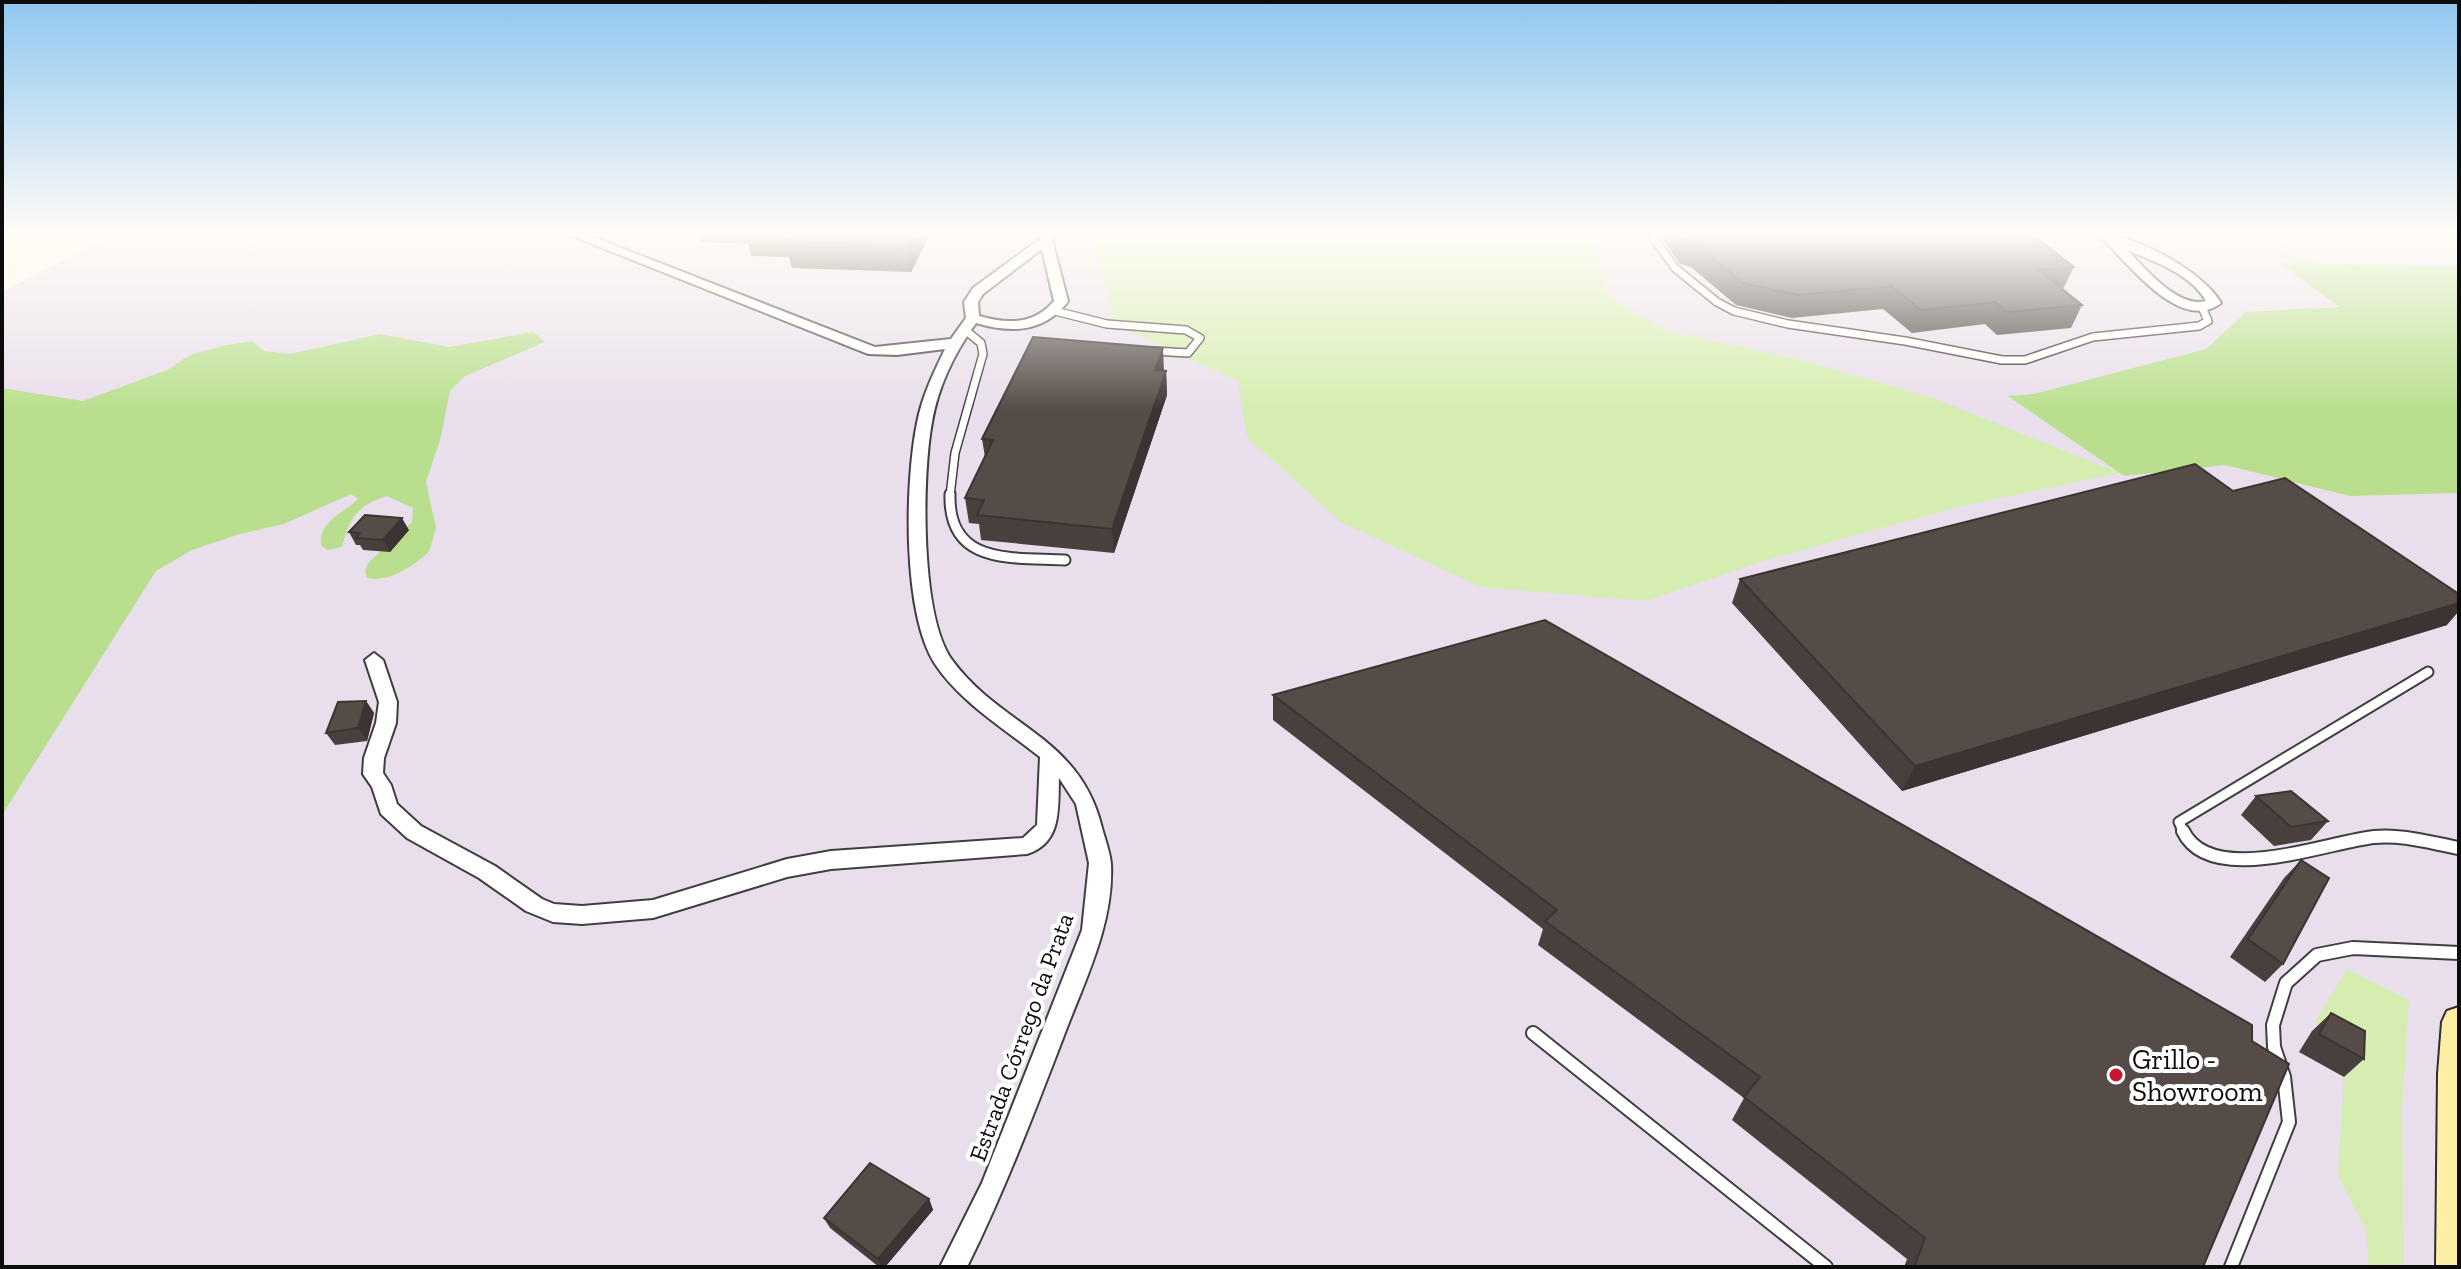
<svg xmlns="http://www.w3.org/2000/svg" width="2461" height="1269" viewBox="0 0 2461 1269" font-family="'Zilla Slab',serif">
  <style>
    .industrial { fill: #e9deec }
    .green { fill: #d5edb0 }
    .forest { fill: #b9df8e }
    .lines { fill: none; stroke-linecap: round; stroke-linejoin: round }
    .service-far2-casing { stroke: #3f3f3f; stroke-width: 10 }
    .service-far1-casing { stroke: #3f3f3f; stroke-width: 13 }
    .service-casing { stroke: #3f3f3f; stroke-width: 16 }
    .minor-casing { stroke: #3f3f3f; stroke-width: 4 }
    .secondary-casing { stroke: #2e2e2e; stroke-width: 4 }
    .service-far2 { stroke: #fff; stroke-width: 7 }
    .service-far1 { stroke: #fff; stroke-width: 9 }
    .service { stroke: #fff; stroke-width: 12 }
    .minor { fill: #fff; fill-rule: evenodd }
    .secondary { fill: #ffeea5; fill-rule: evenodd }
    .wall { fill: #49403d }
    .shaded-wall { fill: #3c3432 }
    .building { fill: #554b47; stroke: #3c3432; stroke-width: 2 }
    .poi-dot { fill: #c8172e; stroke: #fff; stroke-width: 3 }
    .labels { text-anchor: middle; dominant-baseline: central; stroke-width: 8; stroke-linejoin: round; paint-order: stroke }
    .street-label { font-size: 24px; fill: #0c0c0c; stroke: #fff }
    .near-poi-label { font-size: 28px; fill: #0c0c0c; stroke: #fff; text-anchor: start }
  </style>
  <rect width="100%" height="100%" fill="#fff9ea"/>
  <path class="industrial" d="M 116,233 L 2459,233 L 2459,1267 L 2,1267 L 2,292 Z"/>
  <path class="green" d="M 1592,233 L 1608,296 L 1667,331 L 1802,360 L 1933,398 L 2120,473 L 1957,507 L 1763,561 L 1646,601 L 1481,587 L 1341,522 L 1247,437 L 1238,381 L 1115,325 L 1097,252 L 1097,234 Z
    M 2347,969 L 2409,1000 L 2402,1109 L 2404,1267 L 2369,1267 L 2366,1230 L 2338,1175 L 2346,1039 L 2315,1022 Z"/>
  <path class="forest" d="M 2280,263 L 2459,267 L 2459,493 L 2350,496 L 2225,465 L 2124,476 L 2008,396 L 2034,394 L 2206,349 L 2246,312 L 2340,307 Z
    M 534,332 L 545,342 L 465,376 L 450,391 L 440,440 L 426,482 L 436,528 L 429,552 C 413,566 389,583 367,578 L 365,570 L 369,562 L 412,522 L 413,508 L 387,496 C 358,505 349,518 342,547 L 327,550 L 321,545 C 318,522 345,512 358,499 L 351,494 L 284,524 L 240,534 L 192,550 L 156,571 L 2,815 L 2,388 L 83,401 L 167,370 L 190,355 L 221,346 L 252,341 L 264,351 L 290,354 L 380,334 L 449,347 Z"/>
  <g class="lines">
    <defs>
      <path id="service-far2" d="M 1650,233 L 1675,268 L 1717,302 L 1734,311 L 1788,324 L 1905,341 L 2002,360 L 2025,360 L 2093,337 L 2199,326 L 2208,321 L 2202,307
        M 1055,311 L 1107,324 L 1186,330 L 1200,338 L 1188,353 L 1153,351
        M 950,496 L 955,453 L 983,354 L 981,343 L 965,330"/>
      <path id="service-far1" d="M 950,494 C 948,566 1012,557 1065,560
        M 2184,833 L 2179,822 L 2428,672"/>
      <path id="service" d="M 2183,831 C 2210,888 2327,842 2374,837 C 2402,834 2431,843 2459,848
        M 1533,1033 L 1826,1267
        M 2231,1267 L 2289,1122 L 2284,1077 L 2274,1047 L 2273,1025 L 2286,983 L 2317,955 L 2353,948 L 2459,953"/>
      <path id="minor" d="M 565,233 L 583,233 L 875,347 L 951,339 L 966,318 L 964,302 L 973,288 L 1041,238 L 1043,233 L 1055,233 L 1052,240 L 1068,301 L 1066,304 C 1042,333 1010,333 976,323 C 955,352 938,387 932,422 C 922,476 920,616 952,660 C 1001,727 1080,736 1102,828 C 1105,839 1110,852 1111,864 C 1114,924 1084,982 1063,1038 C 1033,1116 1004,1192 967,1267 L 940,1267 L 982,1183 L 1082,930 L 1089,863 L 1076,804 L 1059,778 C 1058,809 1062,843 1027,854 L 831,869 L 787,877 L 653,918 L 582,924 L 553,922 L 526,911 L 479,878 L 407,838 L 381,814 L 372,787 L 363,774 L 364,758 L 376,723 L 379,702 L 365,660 L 374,653 L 383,660 L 397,702 L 396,723 L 384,758 L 383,773 L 391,785 L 397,804 L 421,826 L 495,866 L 542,899 L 554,904 L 582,906 L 653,900 L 787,859 L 831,851 L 1023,838 L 1037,825 L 1040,757 C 1005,729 960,702 935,664 C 902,612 905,482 917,423 C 922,396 934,372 945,349 L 897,355 L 868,354 ZM 1042,249 L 1054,301 C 1034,325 1007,324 979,316 L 978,302 L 983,294 Z
        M 2096,233 C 2132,233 2203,271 2221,303 C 2178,336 2124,256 2096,233 ZM 2127,250 C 2155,262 2191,274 2206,301 C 2178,309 2145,268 2127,250 Z"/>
      <path id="secondary" d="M 2459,1007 L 2459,1267 L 2436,1267 L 2438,1074 L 2442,1022 L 2447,1011 Z"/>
    </defs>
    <use href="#service-far2" class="service-far2-casing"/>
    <use href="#service-far1" class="service-far1-casing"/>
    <use href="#service" class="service-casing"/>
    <use href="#minor" class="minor-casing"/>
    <use href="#secondary" class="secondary-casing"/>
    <use href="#service-far2" class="service-far2"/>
    <use href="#service-far1" class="service-far1"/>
    <use href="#service" class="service"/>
    <use href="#minor" class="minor"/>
    <use href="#secondary" class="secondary"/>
  </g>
  <path class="wall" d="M 699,234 L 930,234 L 911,272 L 792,268 L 789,257 L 751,256 L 748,244 L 702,242 Z
    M 1659,234 L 1951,234 L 1954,236 L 2074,267 L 2063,289 L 2082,305 L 2071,328 L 1997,335 L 1985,324 L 1912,333 L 1883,309 L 1792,318 L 1736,305 L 1691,267 L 1680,264 Z
    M 1164,371 L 1166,371 L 1167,395 L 1114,553 L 981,540 L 979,524 L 969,523 L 965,498 L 985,457 L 982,439 Z
    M 2233,491 L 2447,625 L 1902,791 L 1732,603 L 1740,579 Z
    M 409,530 L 390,552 L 363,550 L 360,545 L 356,545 L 349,532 Z
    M 1273,695 L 2203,1267 L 1904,1267 L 1907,1259 L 1732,1120 L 1744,1098 L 1538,945 L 1543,929 L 1273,720 Z
    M 366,701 L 374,713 L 367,741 L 335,745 L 326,733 Z
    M 2256,796 L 2328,821 L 2311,840 L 2274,846 L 2241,815 Z
    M 2301,860 L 2283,964 L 2265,982 L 2230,957 L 2284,878 Z
    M 2331,1013 L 2364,1059 L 2344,1077 L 2299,1052 L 2312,1031 Z
    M 929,1199 L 933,1210 L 885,1267 L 879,1267 L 830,1228 L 824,1218 Z"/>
  <path class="shaded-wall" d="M 915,234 L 930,234 L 911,272 L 907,250 Z
    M 1163,348 L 1164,371 L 1155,370 Z
    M 1166,371 L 1167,395 L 1114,553 L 1112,529 Z
    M 402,518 L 409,530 L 390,552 L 383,540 Z
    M 2459,603 L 2459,611 L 2447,625 L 1902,791 L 1915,766 Z
    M 366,701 L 374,713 L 367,741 L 358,728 Z
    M 929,1199 L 933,1210 L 885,1267 L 882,1267 L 878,1259 Z"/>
  <path class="building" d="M 745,234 L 915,234 L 907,250 L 786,246 L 792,235 Z
    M 1679,234 L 1951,234 L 1954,236 L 1983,234 L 2032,234 L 2074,267 L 2039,270 L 2082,305 L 2007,312 L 1995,302 L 1921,310 L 1892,286 L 1799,295 L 1743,283 L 1697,245 L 1685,242 Z
    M 1033,337 L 1163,348 L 1155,370 L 1166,371 L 1112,529 L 977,515 L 984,500 L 965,498 L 993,440 L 982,439 Z
    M 2195,464 L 2233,491 L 2285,478 L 2459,594 L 2459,603 L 1915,766 L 1740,579 Z
    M 365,515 L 402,518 L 383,540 L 356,538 L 360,533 L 349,532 Z
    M 1545,620 L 2252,1025 L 2252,1041 L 2289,1064 L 2203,1267 L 1914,1267 L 1925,1238 L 1744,1097 L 1760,1077 L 1545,921 L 1557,910 L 1273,695 Z
    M 366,701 L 358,728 L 326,733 L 338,702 Z
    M 2291,791 L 2328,821 L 2291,827 L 2256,796 Z
    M 2301,860 L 2329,878 L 2283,964 L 2248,939 Z
    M 2331,1013 L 2365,1031 L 2364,1059 L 2319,1034 Z
    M 870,1163 L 929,1199 L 878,1259 L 824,1218 Z"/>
  <linearGradient id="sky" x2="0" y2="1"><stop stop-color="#8fc7f0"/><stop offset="0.57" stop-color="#fffcf6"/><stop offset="1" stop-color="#fffcf6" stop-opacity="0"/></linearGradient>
  <rect width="2461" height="411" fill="url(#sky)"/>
  <circle class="poi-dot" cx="2116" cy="1075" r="8"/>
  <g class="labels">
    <g class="street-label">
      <text transform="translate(1021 1037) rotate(-70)">Estrada Córrego da Prata</text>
    </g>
    <g class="near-poi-label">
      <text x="2132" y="1059">Grillo -<tspan x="2132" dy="32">Showroom</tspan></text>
    </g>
  </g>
  <rect width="2461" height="1269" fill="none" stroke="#0c0c0c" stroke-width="8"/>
</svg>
